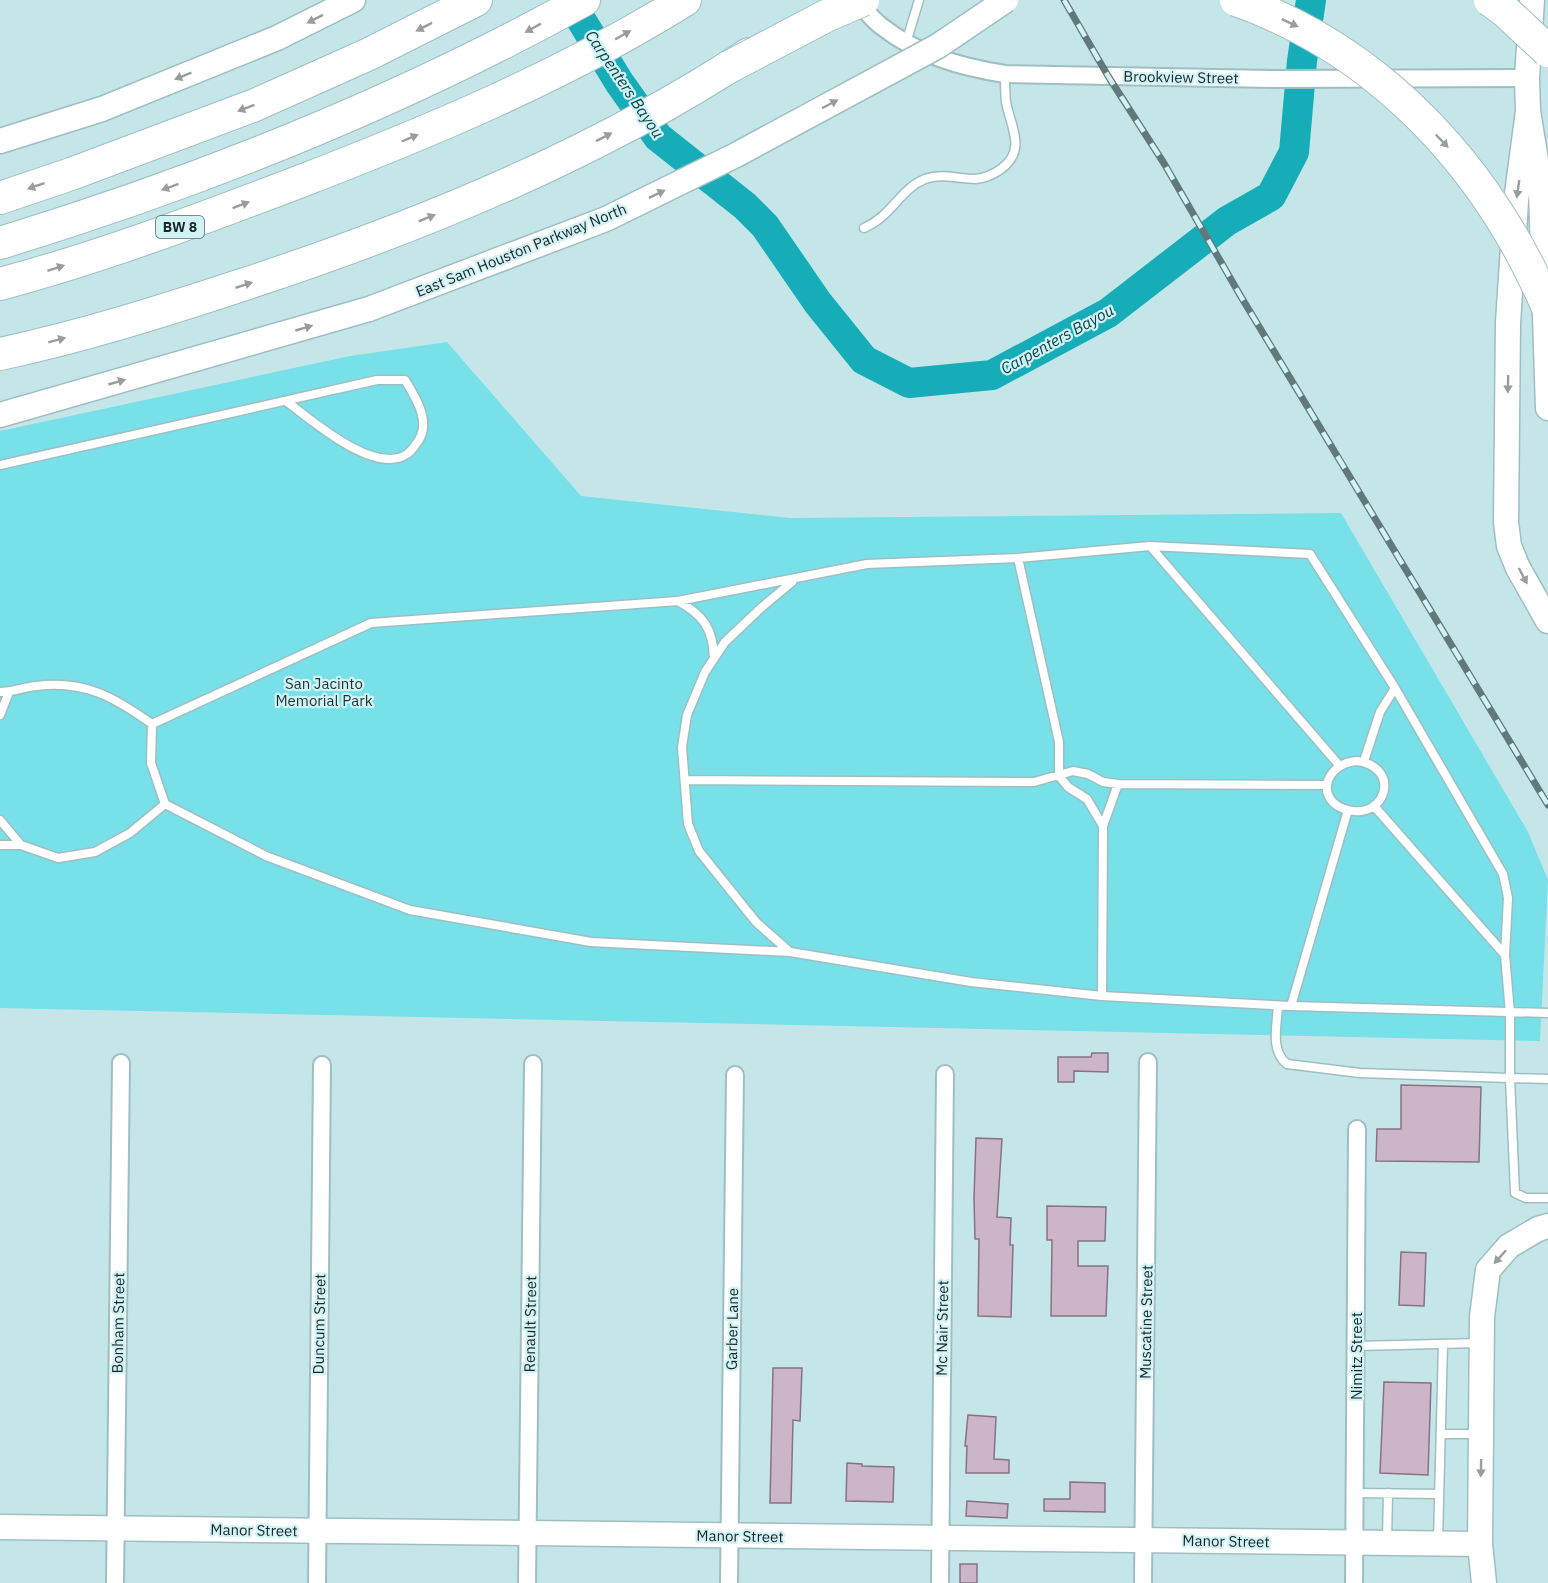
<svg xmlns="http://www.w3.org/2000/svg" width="1548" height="1583" viewBox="0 0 1548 1583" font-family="'IBM Plex Sans',sans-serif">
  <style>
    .green { fill: #77e0e9 }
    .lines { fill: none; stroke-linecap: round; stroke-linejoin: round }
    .river { stroke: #16adb8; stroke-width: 30 }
    .building { fill: #cbb5c6; stroke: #877383; stroke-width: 1.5 }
    .lane-casing { stroke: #9fbec1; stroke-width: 11 }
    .street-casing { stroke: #9fbec1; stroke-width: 20 }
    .secondary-casing { stroke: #9fbec1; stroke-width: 27 }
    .highway-casing { stroke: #9fbec1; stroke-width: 34 }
    .lane { stroke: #fff; stroke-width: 8 }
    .street { stroke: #fff; stroke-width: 16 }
    .secondary { stroke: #fff; stroke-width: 24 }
    .highway { stroke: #fff; stroke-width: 32 }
    .rail-casing { stroke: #63787a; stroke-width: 7 }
    .rail { stroke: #d2f3f6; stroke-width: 4.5; stroke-dasharray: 14; stroke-linecap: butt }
    .secondary-bridge-casing { stroke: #9fbec1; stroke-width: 27; stroke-linecap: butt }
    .highway-bridge-casing { stroke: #9fbec1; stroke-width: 34; stroke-linecap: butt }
    .secondary-bridge { stroke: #fff; stroke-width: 24 }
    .highway-bridge { stroke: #fff; stroke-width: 32 }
    .oneway { fill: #989d9e }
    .labels { text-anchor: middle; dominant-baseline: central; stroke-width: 4.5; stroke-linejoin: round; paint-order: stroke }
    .shield { fill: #d2f3f6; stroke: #516465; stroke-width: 1.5 }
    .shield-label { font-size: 14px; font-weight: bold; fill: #1a2627 }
    .street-label { font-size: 15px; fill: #1a2627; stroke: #d2f3f6 }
    .park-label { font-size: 15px; fill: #1d3436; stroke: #d2f3f6 }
    .water-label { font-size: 16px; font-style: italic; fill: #074449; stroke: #d2f3f6 }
  </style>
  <rect width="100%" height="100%" fill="#c5e6e9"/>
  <path class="green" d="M 447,342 L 581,496 L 790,518 L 1341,513 L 1528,832 L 1548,880 L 1540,1041 L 0,1008 L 0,431 L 350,356 Z"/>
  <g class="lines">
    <path class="river" d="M 569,0 L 619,82 L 658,137 L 745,206 L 765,226 L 818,303 L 864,360 L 909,383 L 992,375 L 1108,313 L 1227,221 L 1271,196 L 1294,152 L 1302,61 L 1311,0"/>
  </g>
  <path class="building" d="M 1092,1053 L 1108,1053 L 1108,1072 L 1074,1071 L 1074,1082 L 1058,1082 L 1058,1057 L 1091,1057 Z
    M 1401,1085 L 1481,1087 L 1479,1162 L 1376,1161 L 1377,1129 L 1401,1129 Z
    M 976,1138 L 1002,1139 L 997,1217 L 1011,1218 L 1010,1245 L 1013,1245 L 1011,1317 L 978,1316 L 979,1239 L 975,1239 L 974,1198 Z
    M 1047,1206 L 1106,1207 L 1105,1241 L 1078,1241 L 1078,1266 L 1108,1266 L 1106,1316 L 1051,1316 L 1052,1240 L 1047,1240 Z
    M 1401,1252 L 1426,1253 L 1424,1306 L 1399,1305 Z
    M 773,1368 L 802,1368 L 800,1421 L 793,1420 L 791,1503 L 770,1503 Z
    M 1384,1382 L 1431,1383 L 1428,1475 L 1380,1473 Z
    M 968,1415 L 996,1417 L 994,1459 L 1009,1460 L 1009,1473 L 966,1473 L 967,1446 L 965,1446 Z
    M 847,1463 L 862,1464 L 862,1466 L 894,1467 L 893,1502 L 846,1501 Z
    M 1070,1482 L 1105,1483 L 1105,1512 L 1044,1511 L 1044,1499 L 1070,1499 Z
    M 967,1501 L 1008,1504 L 1007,1518 L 966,1516 Z
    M 960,1564 L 977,1564 L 977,1583 L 960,1583 Z"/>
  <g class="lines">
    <defs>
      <path id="lane" d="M 906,43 L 919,0
        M 864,228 C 892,216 900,189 925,179 C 942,173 958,179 975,179 C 985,178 993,175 1001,169 C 1027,150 1011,128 1006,102 C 1005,93 1005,83 1005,74
        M 0,465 L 377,380 L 405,380 C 416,398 433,424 416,444 C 414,447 410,452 407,454 C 375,476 311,420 286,401
        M 1150,546 L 1310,554 L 1395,688 L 1380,712 L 1364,761
        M 1018,558 L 1059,742 L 1059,776 L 1068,787 L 1087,799 L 1103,826
        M 792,582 L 762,607 L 725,642 L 705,672 L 687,715 L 682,747 L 688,824 L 699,851 L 756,922 L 790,952 L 971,982 L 1102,996 L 1291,1006 L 1548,1013
        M 678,601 C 703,615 713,628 714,658
        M 1395,688 L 1503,874 L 1508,898 L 1505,955
        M 0,692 C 13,692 24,687 36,686 C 85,680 114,697 152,724 L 151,763 L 165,804 L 266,856 L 410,910 L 591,942 L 790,952
        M 0,715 L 9,692
        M 152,724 L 371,623 L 678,601 L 867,564 L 1018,558 L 1150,546 L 1339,765
        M 1357,761 C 1402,767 1386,820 1348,810 C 1314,802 1324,763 1357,761 Z
        M 686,780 L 1034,782 L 1073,771 L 1088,774 L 1103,782 L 1118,784 L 1327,785
        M 1374,806 L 1505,955 L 1510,1013 L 1510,1078 L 1548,1079
        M 0,820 L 21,845 L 58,858 L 95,852 L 130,833 L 165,804
        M 0,845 L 21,845
        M 1102,996 L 1103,826 L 1118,784
        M 1278,1006 C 1277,1025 1270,1051 1287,1064 L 1360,1073 L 1510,1078 L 1515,1193 L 1526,1198 L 1548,1198
        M 1291,1006 L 1348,810
        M 1357,1346 L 1479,1343
        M 1441,1434 L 1479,1434
        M 1355,1493 L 1439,1494
        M 1387,1541 L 1388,1493
        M 1438,1541 L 1443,1344"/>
      <path id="street" d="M 856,0 C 864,9 872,19 881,26 C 918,55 960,67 1005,74 L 1275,79 L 1527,78
        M 115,1583 L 121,1063
        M 317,1583 L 322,1065
        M 527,1583 L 533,1064
        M 729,1583 L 735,1075
        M 940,1583 L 945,1074
        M 1143,1583 L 1148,1062
        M 1354,1583 L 1357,1129"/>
      <path id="secondary" d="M 1532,0 L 1527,78 L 1528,111 L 1541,191 L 1548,408
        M 1528,111 L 1516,201 L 1508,323 L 1506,522 L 1509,546 L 1518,568 L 1548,621
        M 0,141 L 102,109 L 277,38 L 353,0
        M 0,415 L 369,309
        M 0,1527 L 1480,1544
        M 1484,1583 L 1480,1544 L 1482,1317 L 1488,1270 L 1509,1246 L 1538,1229 L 1548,1226"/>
      <path id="highway" d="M 0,198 L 71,174 L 255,105 L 369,54 L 476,0
        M 0,243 C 203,181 398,103 584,0
        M 0,284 C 101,257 199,220 296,183 C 429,132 563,76 685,0
        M 0,354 C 84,336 166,310 248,283 C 421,226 597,154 749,54"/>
    </defs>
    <use href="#lane" class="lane-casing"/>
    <use href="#street" class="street-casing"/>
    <use href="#secondary" class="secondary-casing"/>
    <use href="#highway" class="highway-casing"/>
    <use href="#lane" class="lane"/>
    <use href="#street" class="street"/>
    <use href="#secondary" class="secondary"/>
    <use href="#highway" class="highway"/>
    <defs>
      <path id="rail" d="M 1064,0 L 1108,76 L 1165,165 L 1240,295 L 1548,805"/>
    </defs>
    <use href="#rail" class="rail-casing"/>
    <use href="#rail" class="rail"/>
    <defs>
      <path id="secondary-bridge" d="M 369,309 L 606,219 L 736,155 L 938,46 L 1006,0"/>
      <path id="highway-bridge" d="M 1236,0 C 1381,51 1488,168 1548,308
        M 1490,0 L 1505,11 L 1548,51
        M 727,68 L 826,16 L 863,0"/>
    </defs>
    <use href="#secondary-bridge" class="secondary-bridge-casing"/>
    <use href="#highway-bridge" class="highway-bridge-casing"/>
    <use href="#secondary-bridge" class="secondary-bridge"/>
    <use href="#highway-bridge" class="highway-bridge"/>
  </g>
  <defs><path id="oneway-solid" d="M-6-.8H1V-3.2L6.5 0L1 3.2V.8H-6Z" transform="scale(1.5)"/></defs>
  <g class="oneway">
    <use href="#oneway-solid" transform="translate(315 19) rotate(153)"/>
    <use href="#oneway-solid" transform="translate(1290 23) rotate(25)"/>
    <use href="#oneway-solid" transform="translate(424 27) rotate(153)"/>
    <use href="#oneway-solid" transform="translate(533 28) rotate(151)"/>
    <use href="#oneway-solid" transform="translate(623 35) rotate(-29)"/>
    <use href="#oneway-solid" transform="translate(183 76) rotate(158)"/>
    <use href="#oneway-solid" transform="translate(830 104) rotate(-28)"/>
    <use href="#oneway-solid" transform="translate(246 108) rotate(159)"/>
    <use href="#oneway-solid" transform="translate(604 137) rotate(-27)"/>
    <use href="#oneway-solid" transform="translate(410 138) rotate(-23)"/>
    <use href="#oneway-solid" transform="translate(1442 141) rotate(46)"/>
    <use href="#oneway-solid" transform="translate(36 186) rotate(161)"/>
    <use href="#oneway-solid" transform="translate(170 187) rotate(160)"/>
    <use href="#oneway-solid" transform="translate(1518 189) rotate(98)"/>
    <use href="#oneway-solid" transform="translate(657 194) rotate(-26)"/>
    <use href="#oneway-solid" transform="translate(241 205) rotate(-21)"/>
    <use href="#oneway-solid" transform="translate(427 218) rotate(-22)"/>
    <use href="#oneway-solid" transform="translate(56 268) rotate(-18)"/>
    <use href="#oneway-solid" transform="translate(244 285) rotate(-18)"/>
    <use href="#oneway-solid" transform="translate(304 328) rotate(-16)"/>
    <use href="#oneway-solid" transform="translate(57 340) rotate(-15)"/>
    <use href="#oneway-solid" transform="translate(117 382) rotate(-16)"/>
    <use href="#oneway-solid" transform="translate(1508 384) rotate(91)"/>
    <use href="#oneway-solid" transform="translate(1523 576) rotate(62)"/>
    <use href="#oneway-solid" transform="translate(1500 1257) rotate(132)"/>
    <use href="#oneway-solid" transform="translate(1481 1468) rotate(91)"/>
  </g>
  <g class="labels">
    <rect class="shield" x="156" y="216" width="48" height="22" rx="4.5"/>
    <g class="shield-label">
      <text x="180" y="227">BW 8</text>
    </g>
    <g class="street-label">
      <text transform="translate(1181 77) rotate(1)">Brookview Street</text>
      <text transform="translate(521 250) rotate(-22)">East Sam Houston Parkway North</text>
      <text transform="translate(1146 1322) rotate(-89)">Muscatine Street</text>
      <text transform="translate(118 1323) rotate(-89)">Bonham Street</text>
      <text transform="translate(319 1324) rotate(-89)">Duncum Street</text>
      <text transform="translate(530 1324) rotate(-89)">Renault Street</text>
      <text transform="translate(942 1328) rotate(-89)">Mc Nair Street</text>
      <text transform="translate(732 1329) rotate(-89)">Garber Lane</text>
      <text transform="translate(1356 1356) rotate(-90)">Nimitz Street</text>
      <text transform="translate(254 1530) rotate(1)">Manor Street</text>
      <text transform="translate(740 1536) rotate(1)">Manor Street</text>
      <text transform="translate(1226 1541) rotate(1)">Manor Street</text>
    </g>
    <g class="park-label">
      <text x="324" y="683">San Jacinto<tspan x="324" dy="17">Memorial Park</tspan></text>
    </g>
    <g class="water-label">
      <text transform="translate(625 84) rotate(56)">Carpenters Bayou</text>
      <text transform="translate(1057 339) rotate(-29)">Carpenters Bayou</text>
    </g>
  </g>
</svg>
